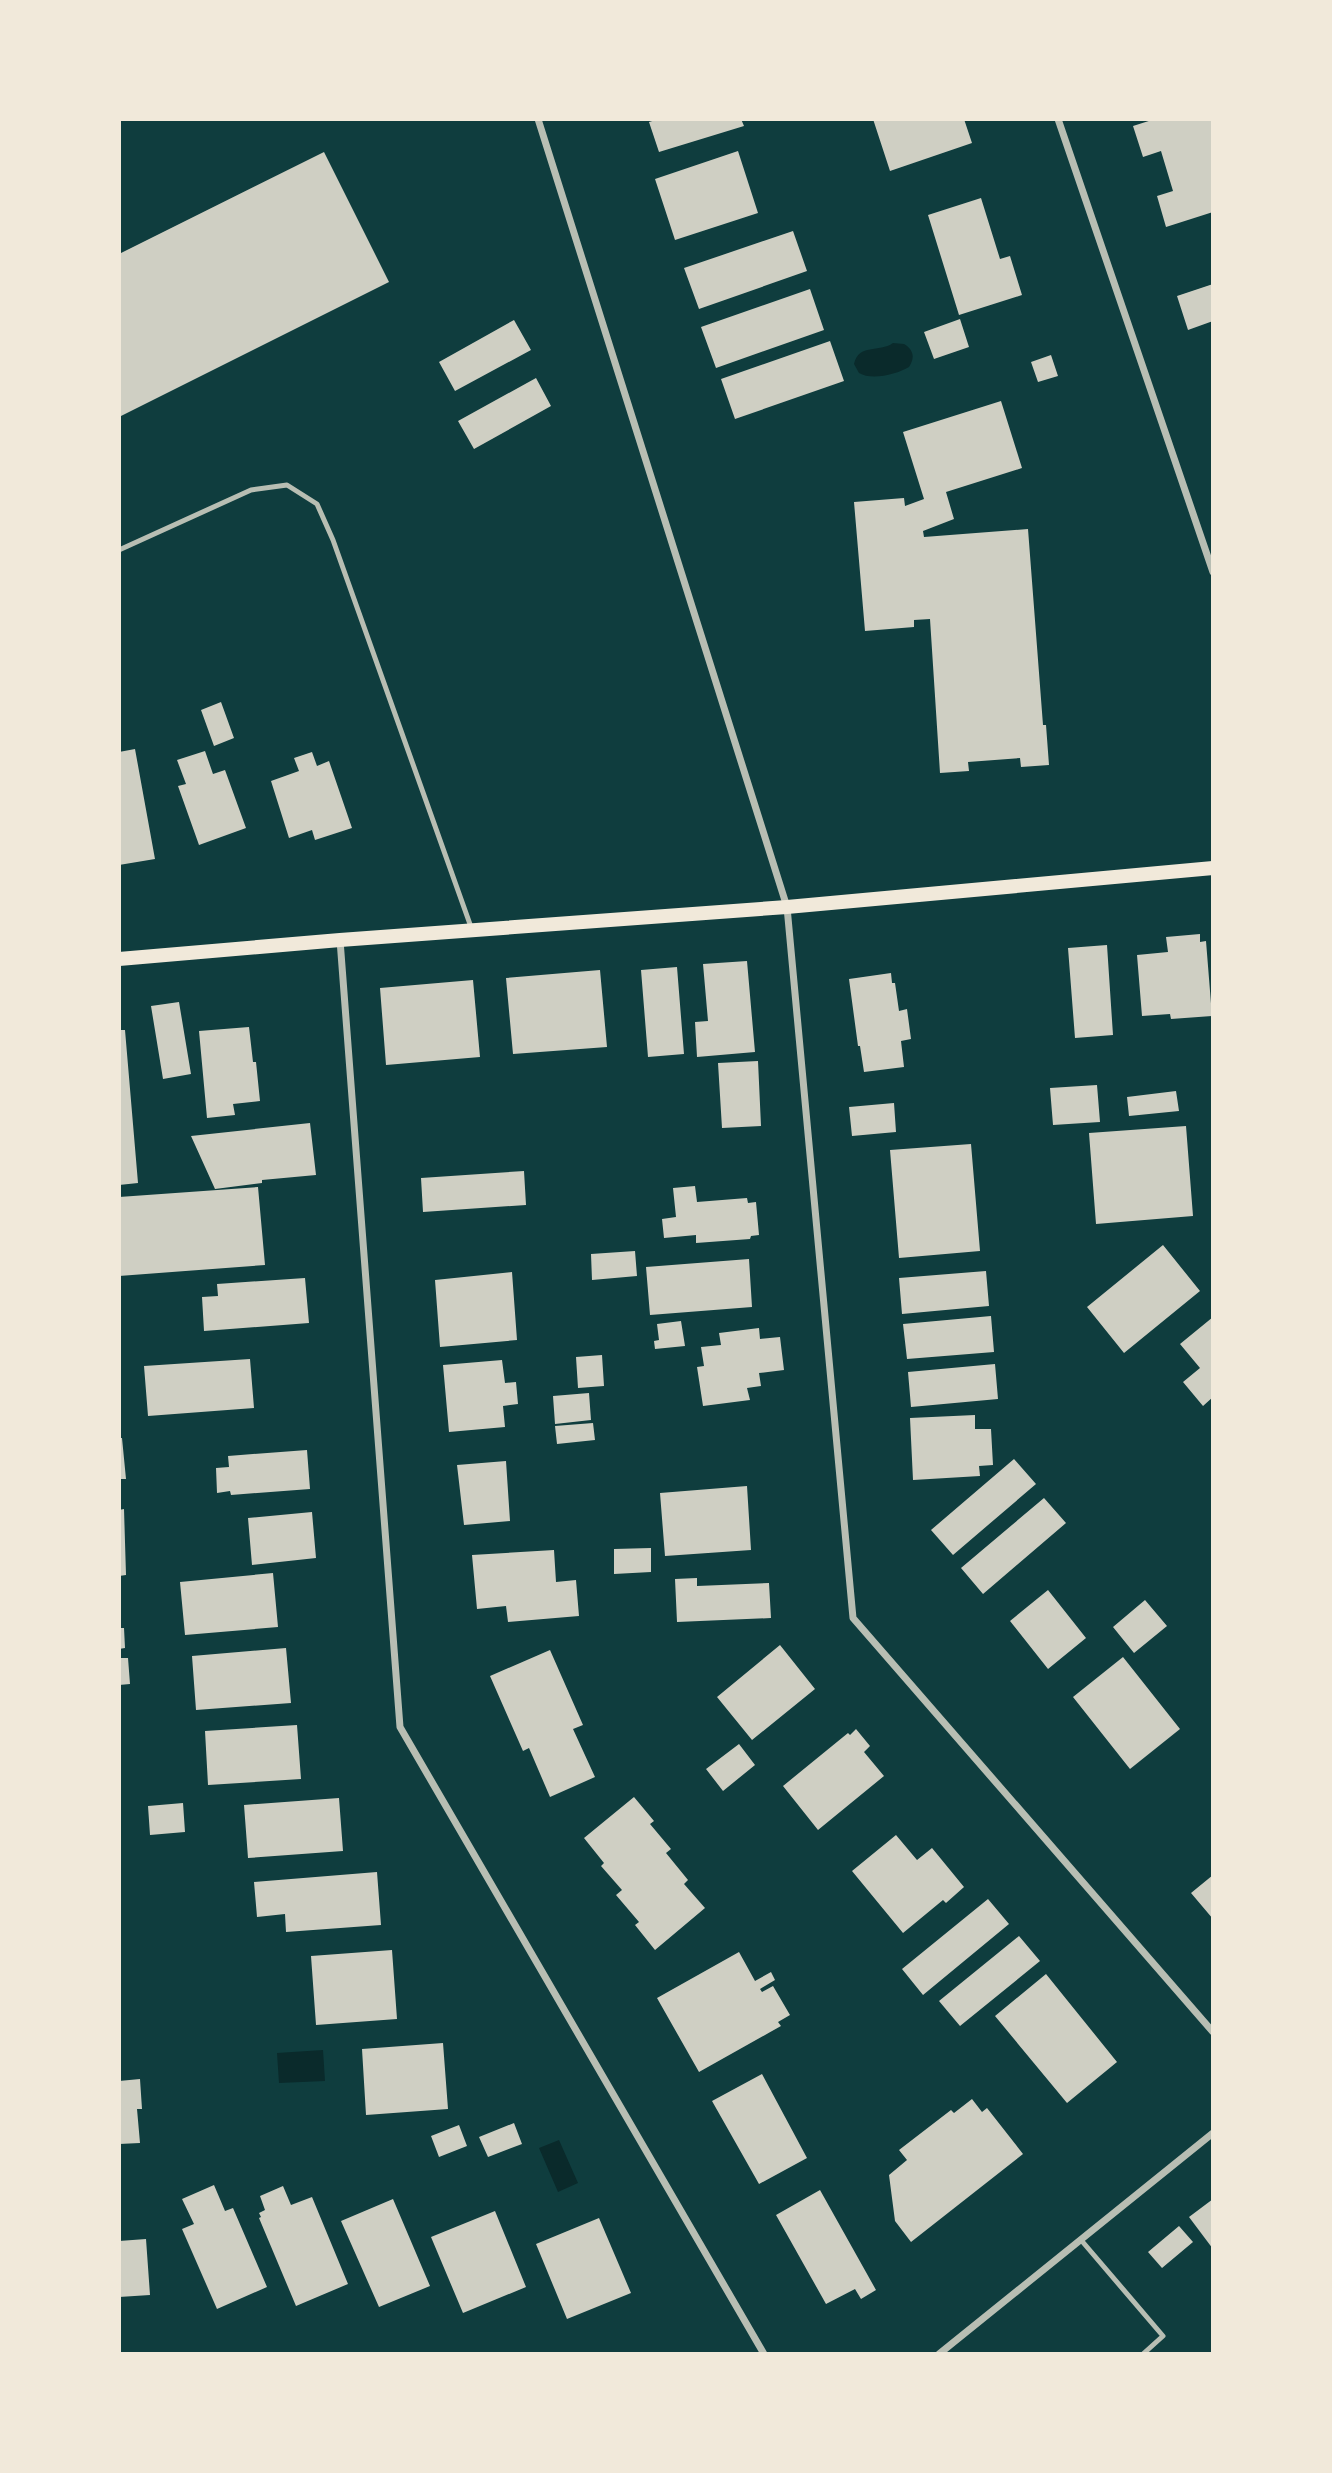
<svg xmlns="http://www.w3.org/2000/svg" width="1332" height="2473" viewBox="0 0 1332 2473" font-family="Montserrat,sans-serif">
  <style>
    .water { fill: #0a2a2b }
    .building { fill: #cfcfc3 }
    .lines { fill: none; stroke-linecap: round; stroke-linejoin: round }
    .service { stroke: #b8beb3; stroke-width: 5 }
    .minor { stroke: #b8beb3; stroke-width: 7 }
    .secondary { stroke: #f1e9da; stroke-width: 14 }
  </style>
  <rect width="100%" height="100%" fill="#0f3d3e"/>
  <path class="water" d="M 893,343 L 904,344 C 914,350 915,358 909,367 C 897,374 872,381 859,373 L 854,364 C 859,343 879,353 893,343 Z
    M 323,2050 L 325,2081 L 279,2083 L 277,2053 Z
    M 559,2140 L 578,2183 L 558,2192 L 539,2148 Z"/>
  <path class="building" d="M 659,119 L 741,119 L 744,126 L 659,152 L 649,122 Z
    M 873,119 L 964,119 L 972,143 L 890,171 Z
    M 1155,119 L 1213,119 L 1213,212 L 1166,227 L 1157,196 L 1173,191 L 1161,151 L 1143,157 L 1133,126 Z
    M 738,151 L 758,213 L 675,240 L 655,179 Z
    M 324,152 L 389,282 L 119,417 L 119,254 Z
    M 981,198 L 1000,259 L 1010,256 L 1022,295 L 959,315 L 928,215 Z
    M 793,231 L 807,271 L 699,309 L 684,268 Z
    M 1213,284 L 1213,321 L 1188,330 L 1177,296 Z
    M 810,289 L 824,330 L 716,368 L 701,327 Z
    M 960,319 L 969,347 L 934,359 L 924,332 Z
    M 514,320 L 531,350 L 455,391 L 439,362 Z
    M 830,341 L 844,381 L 735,419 L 721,379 Z
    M 1051,355 L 1058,376 L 1038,382 L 1031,362 Z
    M 536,378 L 551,406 L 474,449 L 458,421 Z
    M 1001,401 L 1022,468 L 946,492 L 954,519 L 923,531 L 924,537 L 1028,529 L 1043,725 L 1046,725 L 1049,765 L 1021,767 L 1020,758 L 968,762 L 969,771 L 940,773 L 930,619 L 914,620 L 914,627 L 865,631 L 854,502 L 904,498 L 905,506 L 924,499 L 903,432 Z
    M 221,702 L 234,738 L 214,746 L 201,710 Z
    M 135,749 L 155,859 L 119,865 L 119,752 Z
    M 205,751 L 213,774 L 225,770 L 246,828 L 199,845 L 178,786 L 186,784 L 177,760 Z
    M 312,752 L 317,766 L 329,761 L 352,828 L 315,840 L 312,830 L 289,838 L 271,781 L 299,771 L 294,758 Z
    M 1200,934 L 1200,942 L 1206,941 L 1212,1016 L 1171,1019 L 1170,1014 L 1142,1016 L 1137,955 L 1168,952 L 1166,937 Z
    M 1107,945 L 1113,1035 L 1075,1038 L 1068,948 Z
    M 747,961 L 755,1052 L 697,1057 L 695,1022 L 708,1021 L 703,964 Z
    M 677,967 L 684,1054 L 648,1057 L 641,970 Z
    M 600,970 L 607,1047 L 513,1054 L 506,978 Z
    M 891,973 L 892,983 L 895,983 L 899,1011 L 907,1009 L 911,1039 L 901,1041 L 904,1067 L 864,1072 L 860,1046 L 858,1046 L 849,979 Z
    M 473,980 L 480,1057 L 386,1065 L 380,988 Z
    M 179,1002 L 191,1074 L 163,1079 L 151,1006 Z
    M 249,1027 L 253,1062 L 256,1062 L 260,1101 L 233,1104 L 235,1115 L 207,1118 L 199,1031 Z
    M 119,1030 L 125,1030 L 138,1183 L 119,1185 Z
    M 758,1061 L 761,1126 L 722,1128 L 718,1063 Z
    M 1097,1085 L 1100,1122 L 1053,1125 L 1050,1088 Z
    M 1176,1091 L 1179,1111 L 1129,1116 L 1127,1097 Z
    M 894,1103 L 896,1132 L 852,1136 L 849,1107 Z
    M 310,1123 L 316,1175 L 262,1180 L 262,1183 L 215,1189 L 191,1136 Z
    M 1186,1126 L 1193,1216 L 1096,1224 L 1089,1133 Z
    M 971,1144 L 980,1251 L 899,1258 L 890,1150 Z
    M 524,1171 L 526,1205 L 423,1212 L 421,1178 Z
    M 695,1186 L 697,1202 L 747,1198 L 748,1203 L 756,1202 L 759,1235 L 751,1236 L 750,1239 L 696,1243 L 696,1235 L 664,1238 L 662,1219 L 676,1217 L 673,1188 Z
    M 258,1187 L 265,1265 L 119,1276 L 119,1197 Z
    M 1163,1245 L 1200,1291 L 1124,1353 L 1087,1307 Z
    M 635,1251 L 637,1276 L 592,1280 L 591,1254 Z
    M 749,1259 L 752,1307 L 650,1315 L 646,1267 Z
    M 986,1271 L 989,1306 L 902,1314 L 899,1278 Z
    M 512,1272 L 517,1340 L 440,1347 L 435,1280 Z
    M 305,1278 L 309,1323 L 204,1331 L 202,1297 L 218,1296 L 217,1284 Z
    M 991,1316 L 994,1352 L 907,1359 L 903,1324 Z
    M 1213,1317 L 1213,1397 L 1203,1406 L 1183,1382 L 1200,1368 L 1180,1344 Z
    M 681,1321 L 685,1346 L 655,1349 L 654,1341 L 659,1340 L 657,1324 Z
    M 759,1328 L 760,1339 L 780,1337 L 784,1370 L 759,1373 L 761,1386 L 747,1388 L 750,1400 L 703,1406 L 697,1367 L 704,1366 L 701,1347 L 721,1345 L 719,1333 Z
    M 602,1355 L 604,1386 L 578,1388 L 576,1357 Z
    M 250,1359 L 254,1408 L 148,1416 L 144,1366 Z
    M 502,1360 L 505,1383 L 516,1382 L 518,1404 L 503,1406 L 505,1427 L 449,1432 L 443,1365 Z
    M 995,1364 L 998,1399 L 911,1407 L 908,1372 Z
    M 589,1393 L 591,1420 L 555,1424 L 553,1396 Z
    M 975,1415 L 975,1429 L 991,1429 L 993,1465 L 979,1466 L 980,1476 L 913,1480 L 910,1418 Z
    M 593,1423 L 595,1440 L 557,1444 L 555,1426 Z
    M 119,1438 L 122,1438 L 126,1479 L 119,1479 Z
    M 307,1450 L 310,1489 L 231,1495 L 230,1491 L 217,1493 L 216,1468 L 229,1467 L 228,1456 Z
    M 1014,1459 L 1036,1484 L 953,1555 L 931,1530 Z
    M 506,1461 L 510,1521 L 464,1525 L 457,1465 Z
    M 747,1486 L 751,1550 L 665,1556 L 660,1493 Z
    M 1044,1498 L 1066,1523 L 983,1594 L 961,1568 Z
    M 124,1509 L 126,1575 L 119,1576 L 119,1510 Z
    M 312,1512 L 316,1558 L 252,1565 L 248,1518 Z
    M 651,1548 L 651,1572 L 614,1574 L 614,1549 Z
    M 554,1550 L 556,1582 L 576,1580 L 579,1616 L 508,1622 L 506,1606 L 477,1609 L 472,1555 Z
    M 273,1573 L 278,1627 L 185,1635 L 180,1582 Z
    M 697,1578 L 697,1586 L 769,1583 L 771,1618 L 677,1622 L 675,1579 Z
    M 1048,1590 L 1086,1638 L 1048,1669 L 1010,1621 Z
    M 1145,1600 L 1167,1626 L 1134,1653 L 1113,1627 Z
    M 119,1628 L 124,1628 L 125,1648 L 119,1649 Z
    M 780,1645 L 815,1689 L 752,1740 L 717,1697 Z
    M 286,1648 L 291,1703 L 196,1710 L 192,1656 Z
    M 550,1650 L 583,1725 L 573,1729 L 595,1777 L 550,1797 L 529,1748 L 523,1751 L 490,1676 Z
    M 1123,1657 L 1180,1729 L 1130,1769 L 1073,1697 Z
    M 119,1658 L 128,1658 L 130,1684 L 119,1685 Z
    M 297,1725 L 301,1779 L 208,1785 L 205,1731 Z
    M 856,1729 L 870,1746 L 864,1752 L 884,1776 L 818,1830 L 783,1786 L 848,1733 L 850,1735 Z
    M 739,1744 L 755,1765 L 723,1791 L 706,1769 Z
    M 634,1797 L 654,1821 L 650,1824 L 671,1849 L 666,1853 L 688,1880 L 684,1884 L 705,1908 L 655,1950 L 635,1925 L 639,1922 L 616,1895 L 622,1890 L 601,1866 L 604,1863 L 584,1838 Z
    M 339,1798 L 343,1851 L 248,1858 L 244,1805 Z
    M 183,1803 L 185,1832 L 150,1835 L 148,1806 Z
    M 896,1835 L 917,1860 L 932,1848 L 964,1887 L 946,1903 L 943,1900 L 903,1933 L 852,1871 Z
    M 377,1872 L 381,1925 L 286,1932 L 285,1914 L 257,1917 L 254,1882 Z
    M 1213,1875 L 1213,1919 L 1191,1893 Z
    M 988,1899 L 1009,1924 L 923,1995 L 902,1969 Z
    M 1019,1936 L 1040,1961 L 960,2026 L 939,2001 Z
    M 392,1950 L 397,2019 L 316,2025 L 311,1956 Z
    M 739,1952 L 755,1981 L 771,1972 L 775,1980 L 760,1989 L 762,1992 L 773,1986 L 790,2015 L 778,2022 L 781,2026 L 699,2072 L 657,1998 Z
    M 1046,1974 L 1117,2062 L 1067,2103 L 995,2016 Z
    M 443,2043 L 448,2109 L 366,2115 L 362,2049 Z
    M 762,2074 L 807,2158 L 759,2184 L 712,2101 Z
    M 140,2079 L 142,2109 L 137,2109 L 140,2143 L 119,2144 L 119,2081 Z
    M 972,2099 L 982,2112 L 987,2108 L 1023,2154 L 911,2242 L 895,2221 L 889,2175 L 907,2160 L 899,2150 L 951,2110 L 954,2113 Z
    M 514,2123 L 522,2144 L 488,2157 L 479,2137 Z
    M 459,2125 L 467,2146 L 439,2157 L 431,2136 Z
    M 214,2185 L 225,2211 L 233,2208 L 267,2287 L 217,2309 L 182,2229 L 194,2224 L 182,2199 Z
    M 283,2186 L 291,2205 L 312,2197 L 348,2284 L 296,2306 L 259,2218 L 261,2217 L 259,2213 L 265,2210 L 260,2196 Z
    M 820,2190 L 876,2290 L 861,2299 L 855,2289 L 826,2304 L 776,2215 Z
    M 393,2199 L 430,2286 L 379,2307 L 341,2221 Z
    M 1213,2199 L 1213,2249 L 1189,2217 Z
    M 495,2211 L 526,2287 L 463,2313 L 431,2237 Z
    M 599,2218 L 631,2293 L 567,2319 L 536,2244 Z
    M 1179,2226 L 1193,2242 L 1162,2268 L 1148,2252 Z
    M 146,2239 L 150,2295 L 119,2297 L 119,2241 Z"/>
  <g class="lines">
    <path class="service" d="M 119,550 L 251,490 L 287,485 L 317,504 L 333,540 L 471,927
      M 1081,2240 L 1163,2336 L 1143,2354"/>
    <path class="minor" d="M 538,119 L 787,907 L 853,1618 L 1213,2032
      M 1058,119 L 1213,572
      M 340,940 L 400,1727 L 764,2354
      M 939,2354 L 1213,2133"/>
    <path class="secondary" d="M 119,959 L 340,940 L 787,907 L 1213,868"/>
  </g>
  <rect width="1332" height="2473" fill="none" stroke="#f1e9da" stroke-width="242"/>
</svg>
